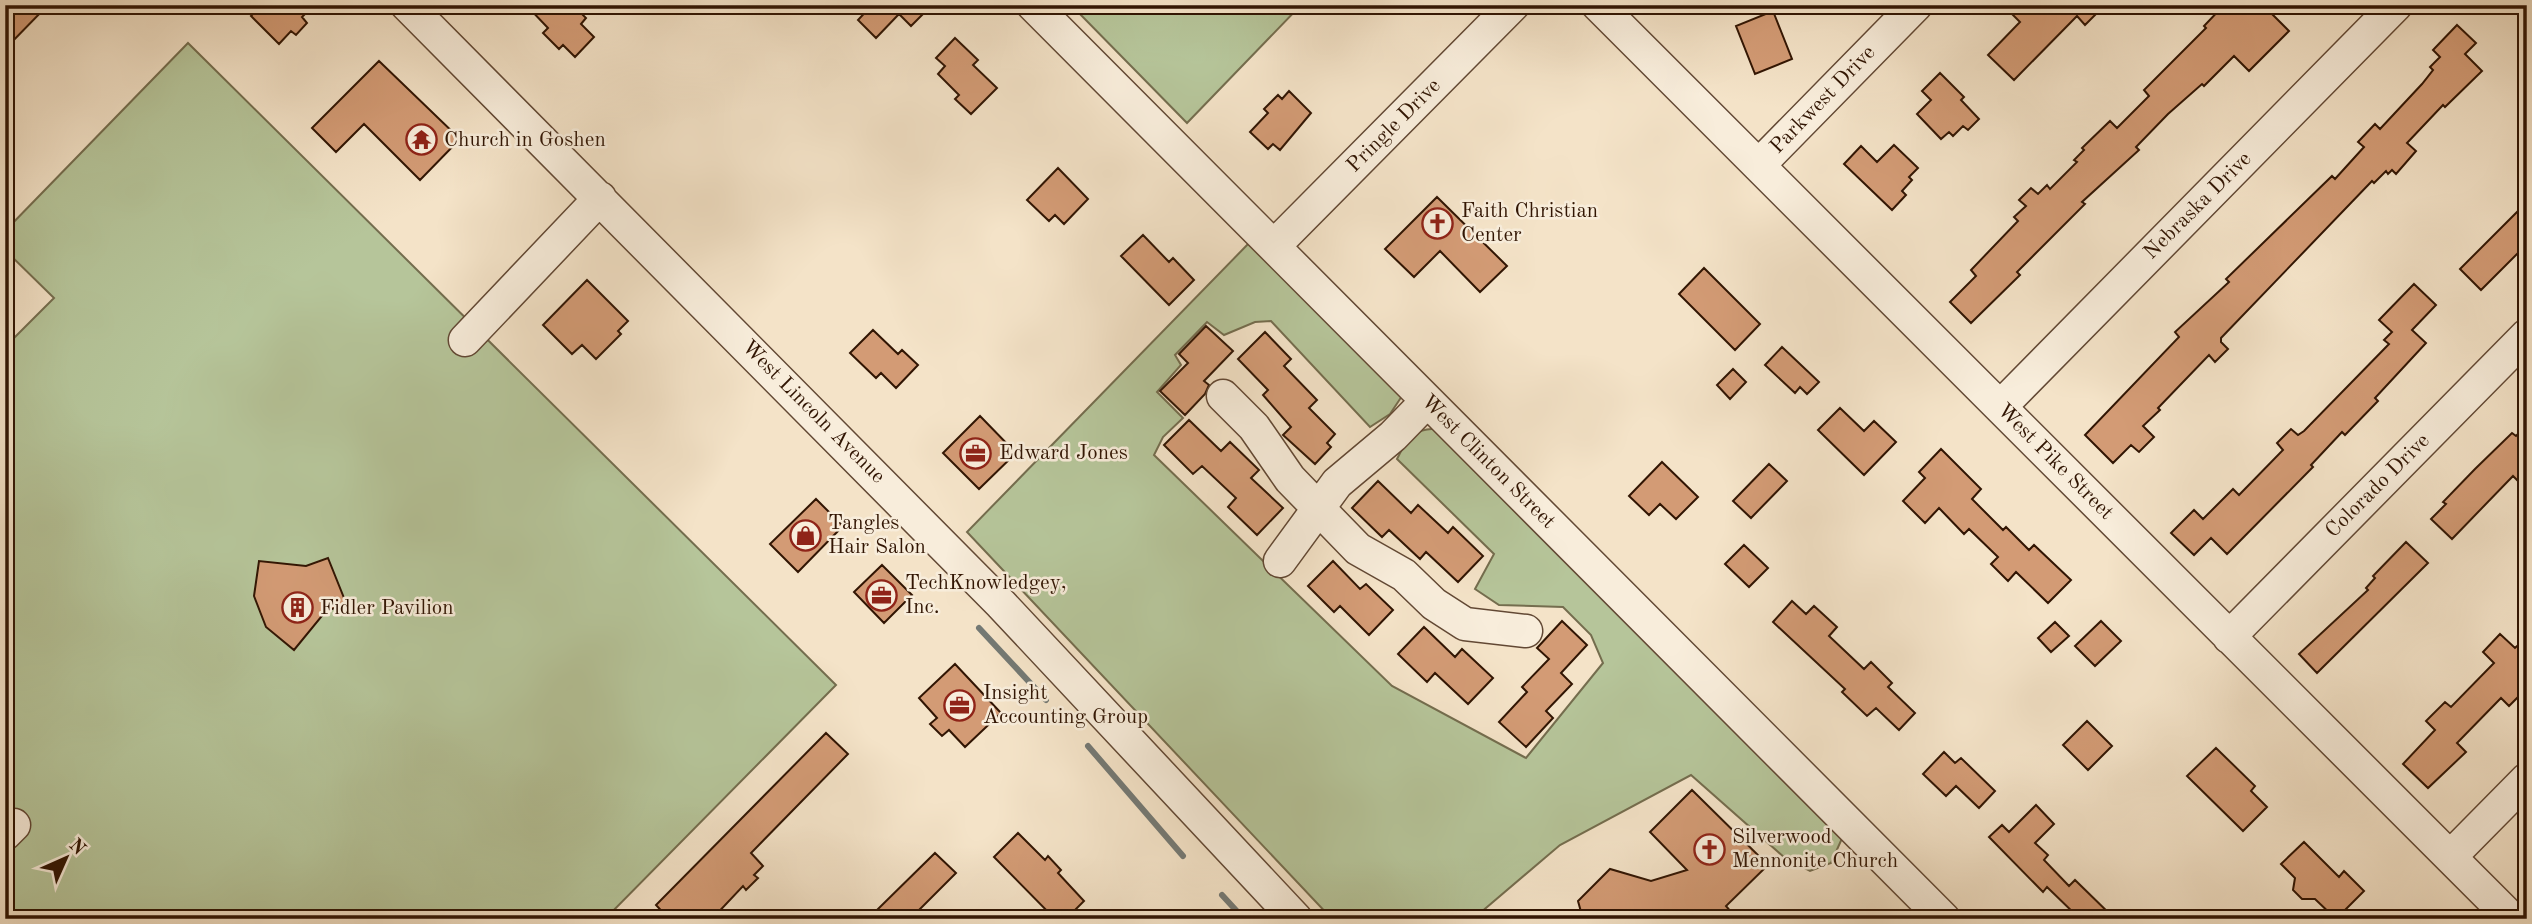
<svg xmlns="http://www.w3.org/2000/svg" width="2532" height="924" viewBox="0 0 2532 924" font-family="'Old Standard TT',serif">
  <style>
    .green { fill: #b6c59a; stroke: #746d4e; stroke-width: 2 }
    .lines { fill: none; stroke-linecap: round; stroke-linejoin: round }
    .stream { stroke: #747974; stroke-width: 6 }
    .building { fill: #d39b75; stroke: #311503; stroke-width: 2 }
    .minor-casing { stroke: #624834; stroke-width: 35 }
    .minor { stroke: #f8eddb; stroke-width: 32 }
    .labels { text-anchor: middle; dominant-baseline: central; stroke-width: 5; stroke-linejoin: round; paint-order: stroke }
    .street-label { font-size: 21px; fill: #311503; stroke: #f8eddb }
    .poi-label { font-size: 21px; fill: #311503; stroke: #f8eddb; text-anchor: start }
  </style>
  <rect width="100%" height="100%" fill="#f4e3c8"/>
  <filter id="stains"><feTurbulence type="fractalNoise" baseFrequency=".00286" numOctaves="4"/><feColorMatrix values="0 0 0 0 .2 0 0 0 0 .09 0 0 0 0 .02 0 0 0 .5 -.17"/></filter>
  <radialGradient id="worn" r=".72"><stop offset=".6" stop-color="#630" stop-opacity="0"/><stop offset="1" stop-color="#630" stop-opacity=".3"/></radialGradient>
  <path class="green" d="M 1079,5 L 1301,5 L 1187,123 L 1075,9 Z
    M 188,43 L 836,685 L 605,919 L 5,919 L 5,347 L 54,298 L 5,250 L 5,231 Z
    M 1251,241 L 1404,393 L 1390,414 L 1370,427 L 1271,321 L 1255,322 L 1224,335 L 1207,322 L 1175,355 L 1181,365 L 1157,392 L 1183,418 L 1163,437 L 1154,455 L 1392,686 L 1526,758 L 1603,663 L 1591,635 L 1563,607 L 1499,605 L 1475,589 L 1494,554 L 1397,459 C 1406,440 1418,425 1440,430 L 1844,834 L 1831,863 L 1810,871 L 1785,858 L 1691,775 L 1560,845 L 1473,919 L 1332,919 L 967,532 Z"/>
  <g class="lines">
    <path class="stream" d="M 979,628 L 1046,700
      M 1088,746 L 1183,856
      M 1222,895 L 1244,919"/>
  </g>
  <path class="building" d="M 5,5 L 48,5 L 5,49 Z
    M 261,5 L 314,5 L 302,17 L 307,23 L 296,35 L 291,31 L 279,44 L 251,16 Z
    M 526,5 L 573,5 L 586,18 L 581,24 L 594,37 L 575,57 L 563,45 L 559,49 L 543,33 L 548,28 Z
    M 872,5 L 932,5 L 911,26 L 899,14 L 876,38 L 858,20 Z
    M 2003,5 L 2105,5 L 2085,25 L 2077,16 L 2014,80 L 1988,55 L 2020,22 Z
    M 2224,5 L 2263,5 L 2289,31 L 2249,71 L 2234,56 L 2204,86 L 2202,84 L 2168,114 L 2136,147 L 2139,150 L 2082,202 L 2085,204 L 2017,272 L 2020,275 L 1971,323 L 1950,302 L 1976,276 L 1971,270 L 2018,221 L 2014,217 L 2026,206 L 2019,200 L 2031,188 L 2038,194 L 2047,185 L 2050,189 L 2077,162 L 2074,160 L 2084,150 L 2082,148 L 2110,121 L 2117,128 L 2149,96 L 2144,90 L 2206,28 L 2204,26 Z
    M 1773,11 L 1792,59 L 1755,74 L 1736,26 Z
    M 2457,25 L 2476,43 L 2465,54 L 2482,71 L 2445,107 L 2443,105 L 2407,143 L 2416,151 L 2396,174 L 2392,170 L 2388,174 L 2386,171 L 2374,183 L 2372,181 L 2221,338 L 2221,342 L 2228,349 L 2215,362 L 2209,355 L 2158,408 L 2160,410 L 2143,426 L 2154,437 L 2139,452 L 2131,445 L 2113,463 L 2085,435 L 2179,337 L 2175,332 L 2229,282 L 2226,279 L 2332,176 L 2335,179 L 2364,147 L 2358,142 L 2375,124 L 2380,129 L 2422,84 L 2433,70 L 2430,67 L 2440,57 L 2433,50 Z
    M 955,38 L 978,60 L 973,65 L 997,88 L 971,114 L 955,99 L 959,95 L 938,74 L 945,66 L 936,58 Z
    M 379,61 L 460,139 L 420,180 L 364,124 L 336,152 L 312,128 Z
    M 1940,73 L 1964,97 L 1961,100 L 1979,119 L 1968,130 L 1963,126 L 1953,136 L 1949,132 L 1941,139 L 1917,114 L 1931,100 L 1922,91 Z
    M 1289,91 L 1311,113 L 1280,150 L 1273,144 L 1268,149 L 1250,132 L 1268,113 L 1264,109 L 1278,95 L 1282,99 Z
    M 1894,145 L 1918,168 L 1909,177 L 1912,180 L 1902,191 L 1906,195 L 1892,210 L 1844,164 L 1861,146 L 1877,162 Z
    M 1058,168 L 1088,199 L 1064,224 L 1055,215 L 1049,221 L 1027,200 Z
    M 1437,197 L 1507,266 L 1480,292 L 1440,251 L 1414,277 L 1385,249 Z
    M 2527,202 L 2527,244 L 2481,290 L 2460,269 Z
    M 1143,235 L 1169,262 L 1173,258 L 1194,280 L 1169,305 L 1121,256 Z
    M 1704,268 L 1760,324 L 1735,350 L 1679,294 Z
    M 587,280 L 628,321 L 618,331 L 621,334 L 596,359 L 582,345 L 572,354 L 543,325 Z
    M 2414,284 L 2436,305 L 2412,330 L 2426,343 L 2375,398 L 2378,401 L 2345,435 L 2342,432 L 2311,465 L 2313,467 L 2227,554 L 2211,538 L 2194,555 L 2171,533 L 2194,510 L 2203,519 L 2233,489 L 2239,495 L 2283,450 L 2277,443 L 2291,429 L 2298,435 L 2304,431 L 2389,344 L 2384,340 L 2392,332 L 2379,320 Z
    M 1206,326 L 1233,351 L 1204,381 L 1209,385 L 1205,394 L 1185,415 L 1160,391 L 1188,363 L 1179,354 Z
    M 873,330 L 898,354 L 902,350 L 918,365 L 896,388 L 881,373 L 876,378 L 850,353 Z
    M 1265,332 L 1291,359 L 1284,366 L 1317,400 L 1309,408 L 1335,434 L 1327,443 L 1331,447 L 1315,464 L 1283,435 L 1291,427 L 1263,395 L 1268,390 L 1238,359 Z
    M 1782,347 L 1819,382 L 1807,394 L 1800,387 L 1795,393 L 1765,365 Z
    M 1733,369 L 1746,382 L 1730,399 L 1717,385 Z
    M 1840,408 L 1864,431 L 1874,421 L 1896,442 L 1864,475 L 1818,430 Z
    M 980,416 L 1016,453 L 979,489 L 943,453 Z
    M 1189,420 L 1221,451 L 1230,442 L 1259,470 L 1251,478 L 1283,508 L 1257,535 L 1228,507 L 1236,498 L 1202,466 L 1193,474 L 1164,445 Z
    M 2527,425 L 2527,490 L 2513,476 L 2452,539 L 2431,519 L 2446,504 L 2443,502 L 2475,469 L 2512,433 L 2516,436 Z
    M 1941,449 L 1981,489 L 1972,499 L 2003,530 L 2006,527 L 2029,550 L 2034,545 L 2071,580 L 2048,603 L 2016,572 L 2008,581 L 1991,564 L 1998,557 L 1969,529 L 1964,534 L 1939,508 L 1925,523 L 1903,501 L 1925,478 L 1919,472 Z
    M 1662,462 L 1698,497 L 1676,519 L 1660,504 L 1649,515 L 1629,496 Z
    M 1769,464 L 1787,481 L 1751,518 L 1733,501 Z
    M 1378,481 L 1411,513 L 1418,505 L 1448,533 L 1453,527 L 1483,556 L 1458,582 L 1426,552 L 1420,559 L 1389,530 L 1382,537 L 1352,508 Z
    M 816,499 L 843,526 L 798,572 L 770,544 Z
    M 2406,542 L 2428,563 L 2317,673 L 2299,654 L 2368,590 L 2366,588 L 2375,578 L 2373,576 Z
    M 1744,545 L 1768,568 L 1749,587 L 1725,564 Z
    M 328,558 L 346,603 L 325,612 L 294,650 L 266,627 L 254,596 L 259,561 L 306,566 Z
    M 1333,561 L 1360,589 L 1366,584 L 1393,610 L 1369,635 L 1340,606 L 1334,612 L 1308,586 Z
    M 882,565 L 912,595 L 884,623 L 854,592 Z
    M 1792,601 L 1806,614 L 1814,606 L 1837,627 L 1829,636 L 1864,669 L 1871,662 L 1892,683 L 1888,687 L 1915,713 L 1899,730 L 1876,708 L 1867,716 L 1842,692 L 1845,689 L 1773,622 Z
    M 1562,621 L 1587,645 L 1561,673 L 1572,684 L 1546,711 L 1553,718 L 1526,747 L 1499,722 L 1527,692 L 1522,687 L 1549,659 L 1537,648 Z
    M 2101,621 L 2121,641 L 2095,666 L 2075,646 Z
    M 2055,622 L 2069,636 L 2051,652 L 2038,638 Z
    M 1424,627 L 1455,657 L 1462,649 L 1493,678 L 1468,704 L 1435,673 L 1427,682 L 1398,654 Z
    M 2500,634 L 2515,648 L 2527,637 L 2527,688 L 2509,706 L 2501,698 L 2457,743 L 2466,752 L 2428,788 L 2403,764 L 2435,730 L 2426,721 L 2445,702 L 2451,707 L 2494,663 L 2483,652 Z
    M 955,664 L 1001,713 L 965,747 L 949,730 L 942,736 L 930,724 L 937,718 L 919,698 Z
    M 2087,721 L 2112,746 L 2088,770 L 2063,745 Z
    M 826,733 L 848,754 L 751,853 L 763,866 L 754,875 L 758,878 L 746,890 L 743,886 L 712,919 L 669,919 L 656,905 Z
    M 2216,748 L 2255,786 L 2251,791 L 2267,807 L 2243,831 L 2187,776 Z
    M 1944,752 L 1955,763 L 1961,758 L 1995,791 L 1979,808 L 1956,786 L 1946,796 L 1923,774 Z
    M 1692,790 L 1768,865 L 1726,906 L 1731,912 L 1705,919 L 1583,919 L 1578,901 L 1610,869 L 1651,881 L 1687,870 L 1650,832 Z
    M 2036,805 L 2054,824 L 2035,843 L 2048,855 L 2044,860 L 2069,886 L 2075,880 L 2115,919 L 2080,919 L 2047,887 L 2043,892 L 1989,837 L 2002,825 L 2009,832 Z
    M 1018,833 L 1045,860 L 1048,856 L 1061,870 L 1058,873 L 1084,901 L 1066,919 L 1055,919 L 994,857 Z
    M 2304,842 L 2339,877 L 2344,871 L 2364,891 L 2336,919 L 2315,899 L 2302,899 L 2293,890 L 2295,878 L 2281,864 Z
    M 935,853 L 956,873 L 910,919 L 888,919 L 878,909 Z"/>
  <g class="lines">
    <defs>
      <path id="minor" d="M 407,5 L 1001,604 L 1296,919
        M 1033,5 L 1944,919
        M 1598,5 L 2512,919
        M 1759,165 L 1916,5
        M 1274,246 L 1513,5
        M 465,340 L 600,198
        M 1223,396 L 1254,427 L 1290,479 L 1358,549 L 1404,575 L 1434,604 L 1465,624 L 1526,631
        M 2000,407 L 2396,5
        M 1280,561 L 1337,483 L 1393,436 L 1427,401
        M 2229,637 L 2527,335
        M 5,834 L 14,825
        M 2450,857 L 2527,779"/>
    </defs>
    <use href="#minor" class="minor-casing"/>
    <use href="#minor" class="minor"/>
  </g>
  <defs>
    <symbol id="temple-ring" viewBox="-11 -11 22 22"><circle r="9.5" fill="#f8eddb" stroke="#8f2418" stroke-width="1.5"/><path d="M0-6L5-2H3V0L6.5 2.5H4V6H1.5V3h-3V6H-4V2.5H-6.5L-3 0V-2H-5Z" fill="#8f2418"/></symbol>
    <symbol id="church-ring" viewBox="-11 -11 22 22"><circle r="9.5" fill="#f8eddb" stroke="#8f2418" stroke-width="1.5"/><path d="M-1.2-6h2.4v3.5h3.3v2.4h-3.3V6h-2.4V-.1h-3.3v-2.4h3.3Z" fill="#8f2418"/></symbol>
    <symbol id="office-ring" viewBox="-11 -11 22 22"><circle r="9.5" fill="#f8eddb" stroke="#8f2418" stroke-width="1.5"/><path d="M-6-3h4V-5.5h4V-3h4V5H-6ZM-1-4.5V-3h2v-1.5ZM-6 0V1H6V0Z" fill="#8f2418"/></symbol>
    <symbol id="shop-ring" viewBox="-11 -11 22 22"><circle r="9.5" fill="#f8eddb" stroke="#8f2418" stroke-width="1.5"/><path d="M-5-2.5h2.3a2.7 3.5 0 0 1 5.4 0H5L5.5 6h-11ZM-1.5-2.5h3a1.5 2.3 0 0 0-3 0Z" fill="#8f2418"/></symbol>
    <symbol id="building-ring" viewBox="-11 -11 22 22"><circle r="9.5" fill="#f8eddb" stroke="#8f2418" stroke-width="1.5"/><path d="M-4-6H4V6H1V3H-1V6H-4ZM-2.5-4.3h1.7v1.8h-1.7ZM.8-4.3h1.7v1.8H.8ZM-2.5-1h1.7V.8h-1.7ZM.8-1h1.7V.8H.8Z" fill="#8f2418"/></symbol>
  </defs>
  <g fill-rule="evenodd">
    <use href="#temple-ring" x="404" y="122" width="35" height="35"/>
    <use href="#church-ring" x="1420" y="206" width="35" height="35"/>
    <use href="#office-ring" x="958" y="436" width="35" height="35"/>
    <use href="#shop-ring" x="788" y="518" width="35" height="35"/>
    <use href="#office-ring" x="864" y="578" width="35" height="35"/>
    <use href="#building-ring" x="280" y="590" width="35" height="35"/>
    <use href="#office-ring" x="942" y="688" width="35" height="35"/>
    <use href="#church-ring" x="1692" y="832" width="35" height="35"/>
  </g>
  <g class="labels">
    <g class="street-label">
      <text transform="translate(1823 100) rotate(-46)">Parkwest Drive</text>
      <text transform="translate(1394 126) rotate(-45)">Pringle Drive</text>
      <text transform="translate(2198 206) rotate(-45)">Nebraska Drive</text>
      <text transform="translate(813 412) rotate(45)">West Lincoln Avenue</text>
      <text transform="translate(1488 462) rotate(45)">West Clinton Street</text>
      <text transform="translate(2055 462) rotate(45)">West Pike Street</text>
      <text transform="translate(2378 486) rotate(-45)">Colorado Drive</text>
    </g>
    <g class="poi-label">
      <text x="444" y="140">Church in Goshen</text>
      <text x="1461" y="211">Faith Christian<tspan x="1461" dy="24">Center</tspan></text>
      <text x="999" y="453">Edward Jones</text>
      <text x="828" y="523">Tangles<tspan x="828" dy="24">Hair Salon</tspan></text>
      <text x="905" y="583">TechKnowledgey,<tspan x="905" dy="24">Inc.</tspan></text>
      <text x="320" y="608">Fidler Pavilion</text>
      <text x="983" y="693">Insight<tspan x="983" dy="24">Accounting Group</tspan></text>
      <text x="1732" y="837">Silverwood<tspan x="1732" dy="24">Mennonite Church</tspan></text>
    </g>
  </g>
  <rect width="2532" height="924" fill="none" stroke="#f4e3c8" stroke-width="28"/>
  <rect x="7" y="7" width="2518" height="910" fill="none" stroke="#311503" stroke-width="3.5"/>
  <rect x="14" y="14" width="2504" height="896" fill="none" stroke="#311503" stroke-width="2"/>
  <g transform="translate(66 858) rotate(45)" stroke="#f8eddb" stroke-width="5" paint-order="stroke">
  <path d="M0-5L12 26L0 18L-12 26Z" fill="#311503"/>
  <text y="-10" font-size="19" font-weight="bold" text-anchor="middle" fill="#311503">N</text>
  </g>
  <rect width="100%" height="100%" filter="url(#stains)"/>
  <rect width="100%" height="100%" fill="url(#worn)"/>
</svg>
